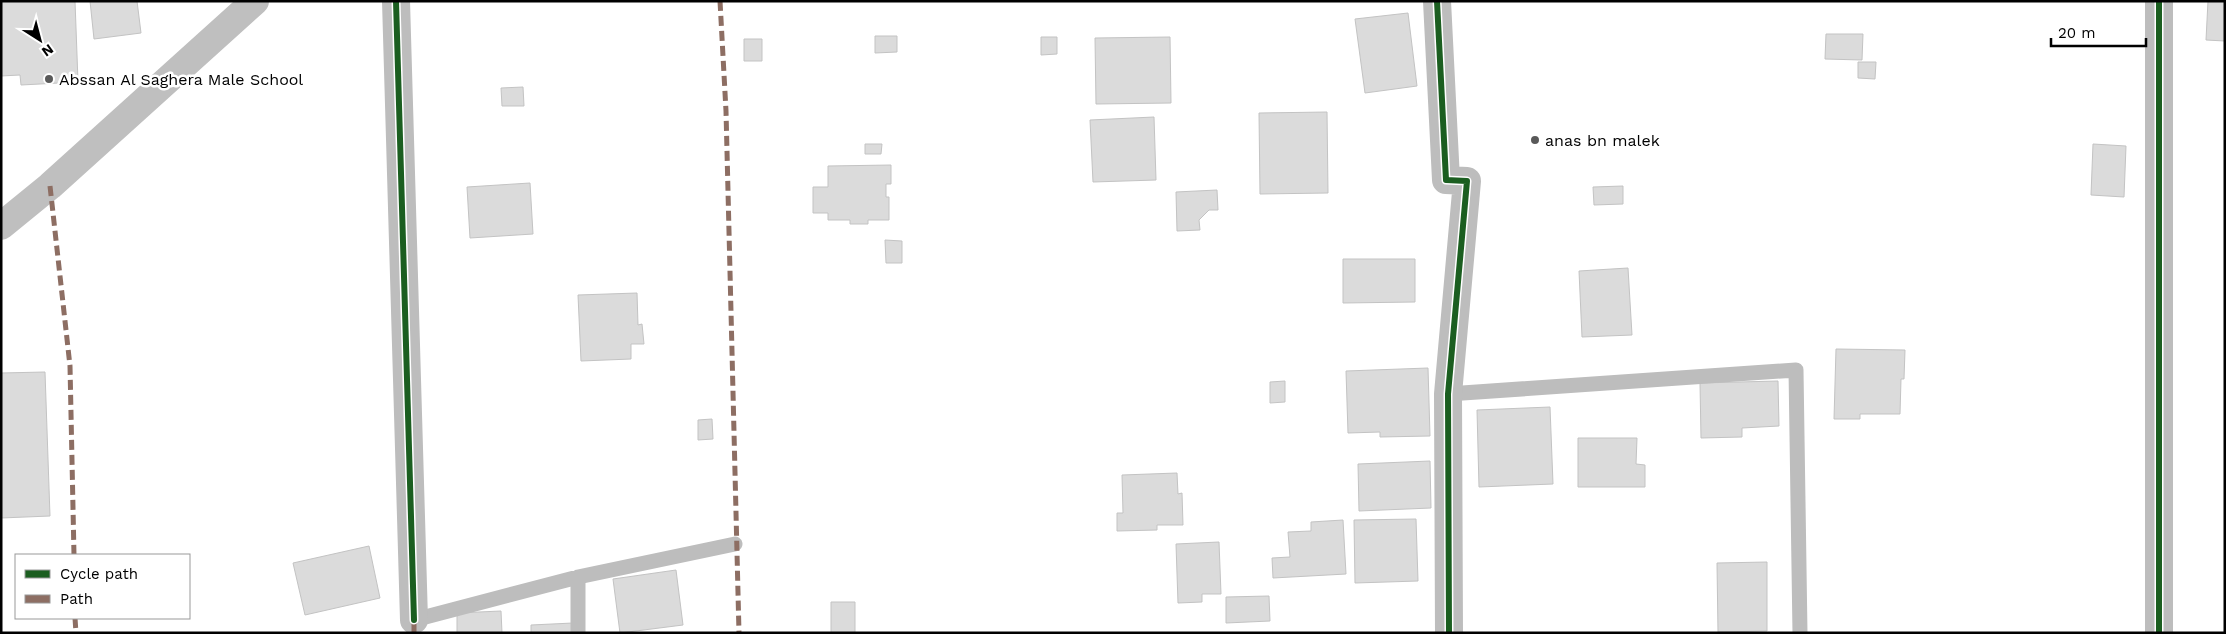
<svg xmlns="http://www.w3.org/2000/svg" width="2226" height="634" viewBox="0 0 2226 634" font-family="'Work Sans',sans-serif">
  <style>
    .building { fill: #dbdbdb; stroke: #c3c3c3 }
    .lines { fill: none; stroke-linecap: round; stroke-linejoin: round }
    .lane { stroke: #bdbdbd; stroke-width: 15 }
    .street { stroke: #bdbdbd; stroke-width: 28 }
    .secondary { stroke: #bfbfbf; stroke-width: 28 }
    .quiet { stroke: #8d6e63; stroke-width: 5; stroke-dasharray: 10 5; stroke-linecap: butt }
    .cycleway-casing { stroke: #fff; stroke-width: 9 }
    .cycleway { stroke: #1b5e20; stroke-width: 6 }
    .poi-dot { fill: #595959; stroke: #fff; stroke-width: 2 }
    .labels { text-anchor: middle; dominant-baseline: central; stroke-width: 5; stroke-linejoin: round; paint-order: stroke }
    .poi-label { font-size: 16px; fill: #000; stroke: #fff; text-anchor: start }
  </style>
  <rect width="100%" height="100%" fill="#fff"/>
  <path class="building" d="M 1,1 L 75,1 L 78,82 L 21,85 L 20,75 L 1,76 Z
    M 90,1 L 137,1 L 141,33 L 94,39 Z
    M 2208,1 L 2225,1 L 2225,41 L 2206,40 Z
    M 1408,13 L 1417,86 L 1365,93 L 1355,19 Z
    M 1826,34 L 1863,34 L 1862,60 L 1825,59 Z
    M 875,36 L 897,36 L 897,52 L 875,53 Z
    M 1041,37 L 1057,37 L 1057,54 L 1041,55 Z
    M 1170,37 L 1171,103 L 1096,104 L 1095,38 Z
    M 744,39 L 762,39 L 762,61 L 744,61 Z
    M 1858,62 L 1876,62 L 1875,79 L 1858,78 Z
    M 523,87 L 524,106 L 502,106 L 501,88 Z
    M 1327,112 L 1328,193 L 1260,194 L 1259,113 Z
    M 1154,117 L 1156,180 L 1093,182 L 1090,120 Z
    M 865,144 L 882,144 L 881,154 L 865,154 Z
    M 2093,144 L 2126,146 L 2124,197 L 2091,195 Z
    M 891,165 L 891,184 L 886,184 L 886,197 L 889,197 L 889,220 L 868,220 L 868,224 L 850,224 L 850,220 L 828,220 L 828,213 L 813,213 L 813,187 L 828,187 L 828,166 Z
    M 530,183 L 533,234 L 470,238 L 467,187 Z
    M 1623,186 L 1623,204 L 1594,205 L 1593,187 Z
    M 1217,190 L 1218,210 L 1209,210 L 1199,220 L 1200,230 L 1177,231 L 1176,192 Z
    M 885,240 L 902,241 L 902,263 L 886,263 Z
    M 1343,259 L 1415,259 L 1415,302 L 1343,303 Z
    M 1628,268 L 1632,335 L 1582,337 L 1579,271 Z
    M 637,293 L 638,325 L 642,324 L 644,344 L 631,344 L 631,359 L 581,361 L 578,295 Z
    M 1836,349 L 1905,350 L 1904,379 L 1901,379 L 1900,414 L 1860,414 L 1860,419 L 1834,419 Z
    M 1428,368 L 1430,436 L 1380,437 L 1380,432 L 1348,433 L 1346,371 Z
    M 45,372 L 50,516 L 1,518 L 1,373 Z
    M 1285,381 L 1285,402 L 1270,403 L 1270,382 Z
    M 1778,381 L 1779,426 L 1742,428 L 1742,437 L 1701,438 L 1700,383 Z
    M 1550,407 L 1553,484 L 1479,487 L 1477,410 Z
    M 712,419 L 713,439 L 698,440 L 698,420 Z
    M 1578,438 L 1637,438 L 1636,464 L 1645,465 L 1645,487 L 1578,487 Z
    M 1430,461 L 1431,508 L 1359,511 L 1358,464 Z
    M 1177,473 L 1178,494 L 1182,493 L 1183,525 L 1157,525 L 1157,530 L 1117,531 L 1117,513 L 1123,513 L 1122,475 Z
    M 1416,519 L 1418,581 L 1355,583 L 1354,520 Z
    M 1343,520 L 1346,574 L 1273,578 L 1272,558 L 1290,557 L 1288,532 L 1311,531 L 1311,522 Z
    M 1219,542 L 1221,594 L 1202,594 L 1202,602 L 1178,603 L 1176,544 Z
    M 369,546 L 380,598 L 305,615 L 293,563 Z
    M 1767,562 L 1767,631 L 1718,632 L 1717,563 Z
    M 676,570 L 683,625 L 620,633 L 613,579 Z
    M 1269,596 L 1270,621 L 1226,623 L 1226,597 Z
    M 831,602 L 855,602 L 855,633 L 831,633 Z
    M 501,611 L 502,633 L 457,633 L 457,613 Z
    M 573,623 L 574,633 L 531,633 L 531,625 Z"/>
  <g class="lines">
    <path class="lane" d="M 1448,394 L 1796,370 L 1800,633
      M 578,577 L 578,633
      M 414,620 L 578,577 L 735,544"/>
    <path class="street" d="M 396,1 L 414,620
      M 1437,1 L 1446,180 L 1467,181 L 1448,394 L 1449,633
      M 2159,633 L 2159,1"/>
    <path class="secondary" d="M 1,226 L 50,186 L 255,1"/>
    <path class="quiet" d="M 720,1 L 726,111 L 739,633
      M 50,186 L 70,366 L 74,555
      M 75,618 L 76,633
      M 414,633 L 414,620"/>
    <defs>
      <path id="cycleway" d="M 396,1 L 414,620
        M 1437,1 L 1446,180 L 1467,181 L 1448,394 L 1449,633
        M 2159,633 L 2159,1"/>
    </defs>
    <use href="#cycleway" class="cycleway-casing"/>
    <use href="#cycleway" class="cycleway"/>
  </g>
  <g class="poi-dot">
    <circle cx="49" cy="79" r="5"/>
    <circle cx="1535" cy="140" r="5"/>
  </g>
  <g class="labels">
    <g class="poi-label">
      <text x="59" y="79">Abssan Al Saghera Male School</text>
      <text x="1545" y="140">anas bn malek</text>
    </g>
  </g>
  <rect width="2226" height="634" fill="none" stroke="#000000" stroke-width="5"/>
  <rect x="15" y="554" width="175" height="65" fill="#ffffff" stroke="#999999"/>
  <rect x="25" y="570" width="25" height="8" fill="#1b5e20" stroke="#999999"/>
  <text x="60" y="579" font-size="15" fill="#000000">Cycle path</text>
  <rect x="25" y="595" width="25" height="8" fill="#8d6e63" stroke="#999999"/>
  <text x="60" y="604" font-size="15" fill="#000000">Path</text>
  <g transform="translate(40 40) rotate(144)" stroke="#ffffff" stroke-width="4" paint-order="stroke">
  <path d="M0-4L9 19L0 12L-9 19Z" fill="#000000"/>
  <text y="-8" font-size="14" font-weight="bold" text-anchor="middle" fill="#000000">N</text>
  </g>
  <path d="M2051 38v8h95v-8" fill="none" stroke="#000000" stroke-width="2.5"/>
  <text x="2058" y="38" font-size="15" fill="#000000" stroke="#ffffff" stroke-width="4" paint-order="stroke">20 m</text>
</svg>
